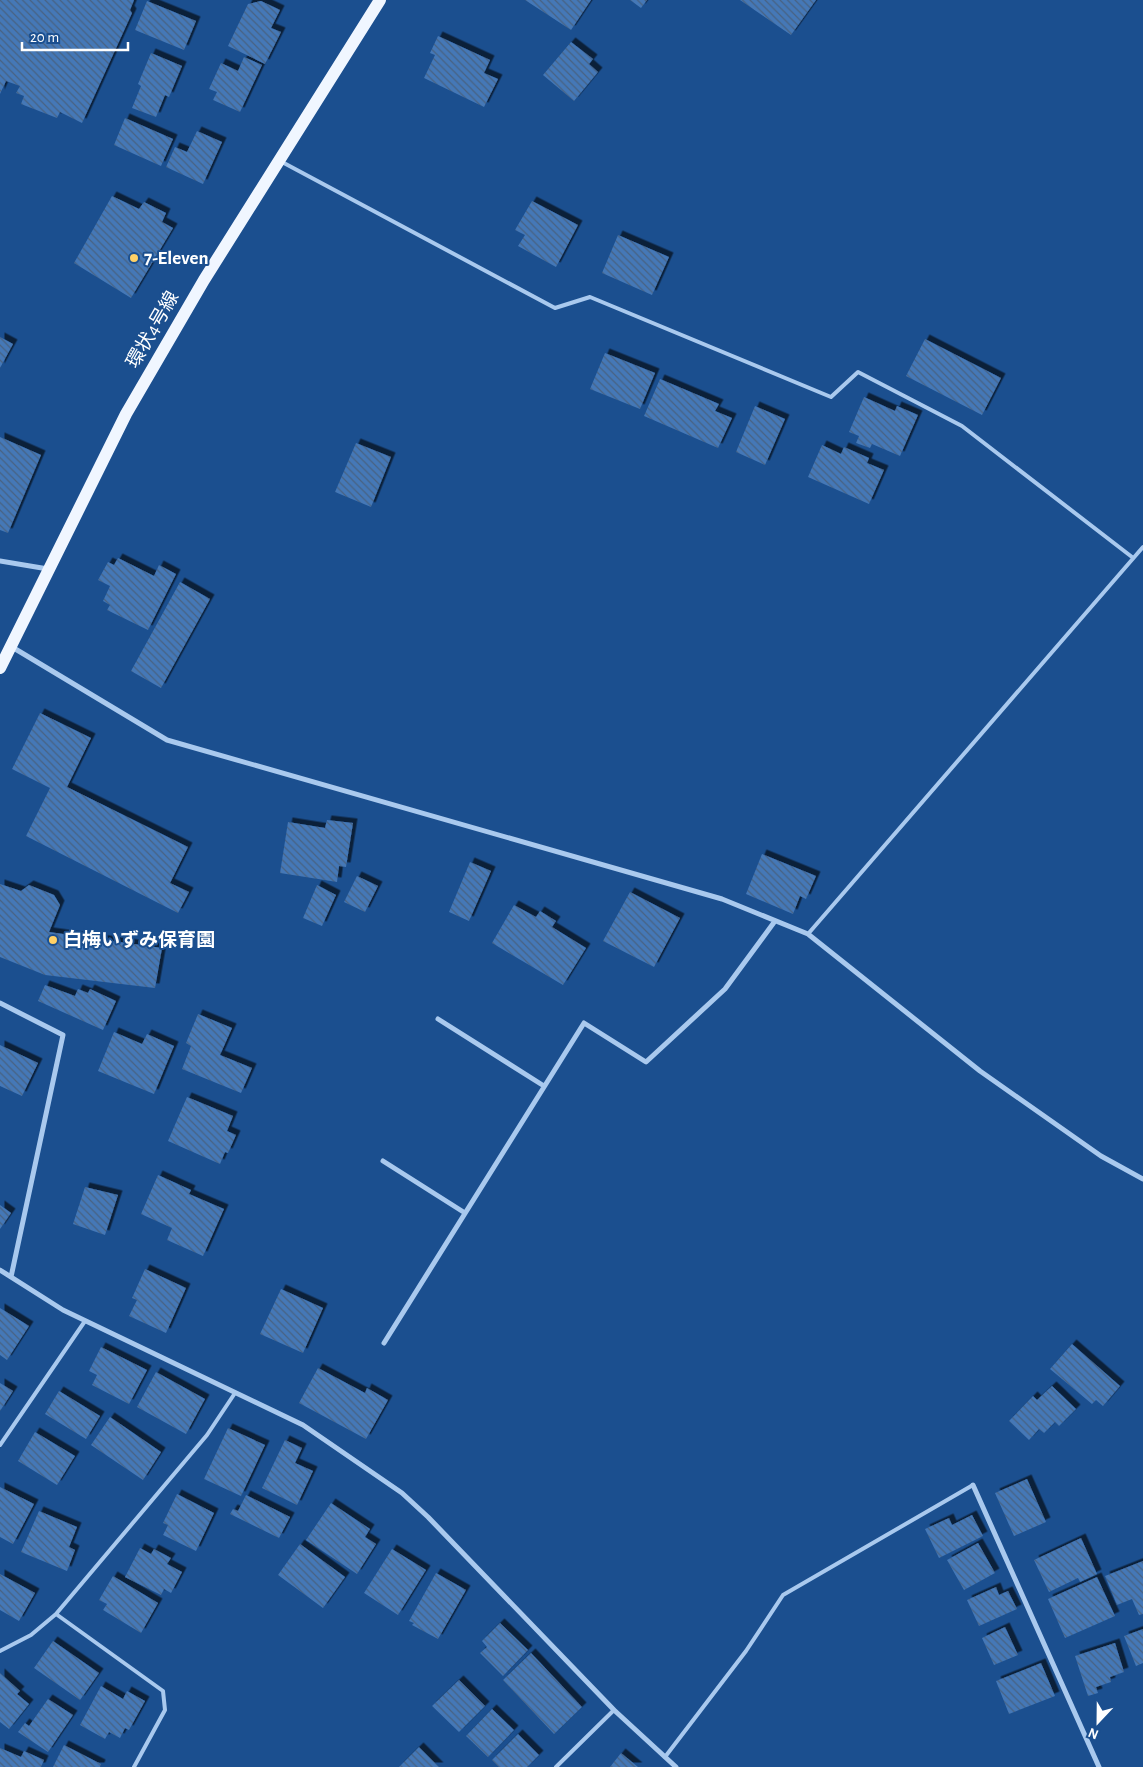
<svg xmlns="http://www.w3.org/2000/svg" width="1143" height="1767" viewBox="0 0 1143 1767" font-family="'Alegreya Sans','Noto Sans JP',sans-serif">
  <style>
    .building { fill: url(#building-back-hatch); filter: url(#shadow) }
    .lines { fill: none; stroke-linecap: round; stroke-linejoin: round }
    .service { stroke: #a9c9ee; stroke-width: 4 }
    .minor { stroke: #a9c9ee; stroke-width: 5 }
    .primary { stroke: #f0f6ff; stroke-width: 12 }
    .poi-dot { fill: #ffd166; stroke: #1b4f8f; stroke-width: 2 }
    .labels { text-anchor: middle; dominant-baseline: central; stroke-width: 4; stroke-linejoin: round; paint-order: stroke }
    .poi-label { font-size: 19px; font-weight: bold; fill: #fff; stroke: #1b4f8f; text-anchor: start }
    .street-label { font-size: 19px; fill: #fff; stroke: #1b4f8f }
  </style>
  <defs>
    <pattern id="building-back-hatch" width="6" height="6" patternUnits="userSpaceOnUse" patternTransform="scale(1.25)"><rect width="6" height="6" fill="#4478b7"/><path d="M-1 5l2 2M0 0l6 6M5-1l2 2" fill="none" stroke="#486282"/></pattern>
    <filter id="shadow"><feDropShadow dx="4.5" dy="-4.5" stdDeviation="0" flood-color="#0009"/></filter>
  </defs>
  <rect width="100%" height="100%" fill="#1b4f8f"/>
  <path class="building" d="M 0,0 L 134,0 L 130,10 L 132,13 L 82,123 L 60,112 L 57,118 L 21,104 L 24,96 L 16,93 L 20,86 L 6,81 L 0,94 Z
    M 525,0 L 591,0 L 571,30 Z
    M 630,0 L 647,0 L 641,8 Z
    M 740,0 L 816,0 L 791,35 Z
    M 147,1 L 196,21 L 184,50 L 135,30 Z
    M 261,1 L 280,10 L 271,28 L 281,32 L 265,64 L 228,46 L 248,4 Z
    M 438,36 L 490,60 L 484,73 L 498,79 L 484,107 L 424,78 L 435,55 L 430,53 Z
    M 571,42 L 593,59 L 589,64 L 598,72 L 574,101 L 543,75 Z
    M 151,53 L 182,66 L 169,97 L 165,95 L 156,117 L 132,108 L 141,86 L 138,84 Z
    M 244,57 L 262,65 L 240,112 L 213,100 L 217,92 L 209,89 L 221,63 L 238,71 Z
    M 125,118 L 173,139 L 161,166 L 114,145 Z
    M 197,131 L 222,142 L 203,184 L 166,167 L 175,147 L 187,152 Z
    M 112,196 L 139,209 L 144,202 L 166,213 L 162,222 L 173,228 L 131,298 L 74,263 Z
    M 532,201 L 578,225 L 556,267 L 518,246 L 525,235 L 515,230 Z
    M 618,235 L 669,257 L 652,295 L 602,273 Z
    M 0,337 L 13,344 L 0,368 Z
    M 925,339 L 1001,378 L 982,415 L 906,376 Z
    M 605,353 L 655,373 L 640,409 L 590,389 Z
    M 660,379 L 719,404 L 715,411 L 732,418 L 718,448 L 644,416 Z
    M 864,397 L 895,411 L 897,406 L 918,415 L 900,456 L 872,444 L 870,448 L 856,443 L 859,436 L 849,432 Z
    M 755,406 L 785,419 L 765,465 L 736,452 Z
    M 0,437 L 41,455 L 8,533 L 0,530 Z
    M 356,443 L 391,457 L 371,507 L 335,492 Z
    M 822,445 L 841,454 L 844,447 L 869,458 L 867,463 L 884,470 L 869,504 L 808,477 Z
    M 118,558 L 154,576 L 159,565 L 176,574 L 148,630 L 107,610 L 110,605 L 103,601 L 110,586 L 98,580 L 108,562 L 114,565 Z
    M 180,582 L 210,599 L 161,688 L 131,671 Z
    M 40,713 L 91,738 L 67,787 L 188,847 L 170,883 L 189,892 L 178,913 L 26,836 L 50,788 L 12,769 Z
    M 327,820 L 353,823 L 346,867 L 339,866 L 337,882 L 280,873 L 288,822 L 325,828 Z
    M 762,854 L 816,876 L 806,899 L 800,896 L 793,914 L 746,894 Z
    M 470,862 L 491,871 L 469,921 L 449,912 Z
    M 357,876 L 378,886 L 365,912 L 344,902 Z
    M 0,884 L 21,891 L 29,885 L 54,895 L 60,905 L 49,932 L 162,948 L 155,988 L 45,975 L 0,957 Z
    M 317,885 L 336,895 L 322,926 L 303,918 Z
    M 630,892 L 680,918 L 654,967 L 603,941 Z
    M 514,905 L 536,917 L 540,911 L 556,921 L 552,927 L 586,948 L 563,985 L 492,943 Z
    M 45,985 L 75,996 L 78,989 L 88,993 L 90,989 L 116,1001 L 103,1030 L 38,1001 Z
    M 198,1014 L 232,1028 L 220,1055 L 252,1068 L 241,1093 L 182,1069 L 191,1046 L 186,1043 Z
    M 114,1032 L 142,1044 L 147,1034 L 174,1046 L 154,1094 L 98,1071 Z
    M 0,1045 L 38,1063 L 22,1096 L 0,1086 Z
    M 187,1097 L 233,1116 L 227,1131 L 236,1135 L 228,1153 L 225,1152 L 220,1164 L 168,1141 Z
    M 158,1175 L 191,1190 L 189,1194 L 224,1209 L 203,1256 L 167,1240 L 172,1228 L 141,1214 Z
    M 85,1187 L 118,1195 L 105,1235 L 73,1224 Z
    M 0,1205 L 11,1213 L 0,1229 Z
    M 145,1269 L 186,1288 L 166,1333 L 129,1316 L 137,1300 L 132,1298 Z
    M 281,1289 L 323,1308 L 303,1353 L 260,1334 Z
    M 0,1308 L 29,1326 L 7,1360 L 0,1355 Z
    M 1072,1344 L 1120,1386 L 1103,1406 L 1096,1400 L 1092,1404 L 1050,1369 Z
    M 101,1347 L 147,1370 L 129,1404 L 92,1385 L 97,1375 L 89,1371 Z
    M 318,1368 L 365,1393 L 367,1388 L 388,1400 L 366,1439 L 299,1403 Z
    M 156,1372 L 205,1399 L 186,1434 L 137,1407 Z
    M 0,1383 L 13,1391 L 0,1411 Z
    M 1052,1386 L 1076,1409 L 1059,1426 L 1055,1422 L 1044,1433 L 1039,1429 L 1029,1440 L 1009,1421 L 1033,1396 L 1037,1400 Z
    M 59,1391 L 100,1416 L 86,1439 L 45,1414 Z
    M 110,1417 L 161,1452 L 143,1480 L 91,1445 Z
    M 228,1428 L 265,1445 L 241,1496 L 204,1479 Z
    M 35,1432 L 75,1456 L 57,1485 L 18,1461 Z
    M 285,1440 L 302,1448 L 295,1463 L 313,1471 L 297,1505 L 262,1488 Z
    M 1027,1479 L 1046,1522 L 1014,1536 L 995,1493 Z
    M 0,1487 L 34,1504 L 13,1544 L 0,1537 Z
    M 177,1494 L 214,1513 L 196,1551 L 163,1535 L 168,1525 L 163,1523 Z
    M 246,1495 L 290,1517 L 279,1538 L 230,1514 L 233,1509 L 238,1511 Z
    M 331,1503 L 370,1529 L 365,1537 L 376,1544 L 357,1574 L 306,1540 Z
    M 39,1511 L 77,1527 L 69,1547 L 75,1550 L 67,1571 L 21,1552 Z
    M 972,1515 L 983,1536 L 939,1558 L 925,1529 L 949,1518 L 952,1525 Z
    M 1081,1538 L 1097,1574 L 1080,1582 L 1078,1578 L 1049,1592 L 1034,1560 Z
    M 978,1543 L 995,1573 L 964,1590 L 947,1560 Z
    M 300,1544 L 345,1577 L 323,1608 L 278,1575 Z
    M 140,1548 L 151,1554 L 154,1549 L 171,1558 L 167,1564 L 182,1572 L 171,1593 L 164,1589 L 161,1595 L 125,1577 Z
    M 392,1549 L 426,1570 L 398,1615 L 364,1593 Z
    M 1143,1561 L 1143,1614 L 1139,1615 L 1132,1599 L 1117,1605 L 1105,1576 Z
    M 436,1573 L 466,1590 L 438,1639 L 412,1625 L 414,1623 L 409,1621 Z
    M 0,1574 L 35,1593 L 19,1621 L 0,1610 Z
    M 113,1576 L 158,1603 L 141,1633 L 103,1610 L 107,1604 L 99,1600 Z
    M 1097,1577 L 1115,1616 L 1065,1638 L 1048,1599 Z
    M 996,1587 L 999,1595 L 1008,1591 L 1017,1609 L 979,1626 L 967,1600 Z
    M 500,1623 L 528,1650 L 503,1676 L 480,1653 L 487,1647 L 482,1641 Z
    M 1005,1627 L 1018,1655 L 994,1665 L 982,1638 Z
    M 1143,1629 L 1143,1663 L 1136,1666 L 1124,1636 Z
    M 53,1641 L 99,1673 L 80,1700 L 34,1668 Z
    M 1115,1643 L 1124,1672 L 1110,1677 L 1111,1682 L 1096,1687 L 1098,1693 L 1088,1696 L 1075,1656 Z
    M 531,1653 L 582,1707 L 554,1734 L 503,1680 Z
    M 1041,1663 L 1055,1696 L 1009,1714 L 996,1681 Z
    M 0,1673 L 20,1691 L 17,1694 L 29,1704 L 9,1729 L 0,1722 Z
    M 459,1680 L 485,1706 L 459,1732 L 432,1706 Z
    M 101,1686 L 123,1699 L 127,1691 L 145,1701 L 129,1730 L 125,1728 L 120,1738 L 109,1732 L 105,1739 L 80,1725 Z
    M 48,1699 L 73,1715 L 48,1752 L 18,1732 L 25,1723 L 29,1726 Z
    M 492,1709 L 514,1730 L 488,1757 L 466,1736 Z
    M 518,1734 L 539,1755 L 527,1767 L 499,1767 L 492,1760 Z
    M 64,1745 L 101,1764 L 100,1767 L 53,1767 Z
    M 419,1747 L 439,1767 L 399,1767 Z
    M 0,1748 L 21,1757 L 24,1751 L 44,1760 L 41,1767 L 0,1767 Z
    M 621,1753 L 638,1767 L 610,1767 Z"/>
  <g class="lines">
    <path class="service" d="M 282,162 L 555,308 L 590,297 L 831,397 L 858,372 L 962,426 L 1132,557
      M 808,934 L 1143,547
      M 0,1445 L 85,1321
      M 56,1614 L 163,1691 L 165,1710 L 134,1767
      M 0,1651 L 31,1635 L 56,1614 L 207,1435 L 235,1393
      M 665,1757 L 746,1651 L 783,1595 L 973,1485
      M 556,1767 L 614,1710"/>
    <path class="minor" d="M 0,561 L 48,569
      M 12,647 L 167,740 L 722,899 L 808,934 L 980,1071 L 1101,1156 L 1143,1179
      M 0,1003 L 63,1035 L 11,1277
      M 438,1019 L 544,1086
      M 383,1161 L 465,1213
      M 0,1270 L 63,1310 L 303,1425 L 402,1493 L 428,1517 L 614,1710 L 676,1767
      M 384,1343 L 584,1023 L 646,1062 L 725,989 L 775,921
      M 973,1485 L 1099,1767"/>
    <path class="primary" d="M 0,668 L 126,414 L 204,280 L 380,0"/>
  </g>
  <g class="poi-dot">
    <circle cx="134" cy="258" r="5"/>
    <circle cx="53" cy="940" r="5"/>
  </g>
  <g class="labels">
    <g class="poi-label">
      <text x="144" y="258">7-Eleven</text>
      <text x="63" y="940">白梅いずみ保育園</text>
    </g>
    <g class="street-label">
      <text transform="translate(153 330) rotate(-60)">環状4号線</text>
    </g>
  </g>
  <g transform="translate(1098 1722) rotate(202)" stroke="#1b4f8f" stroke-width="4" paint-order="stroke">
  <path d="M0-4L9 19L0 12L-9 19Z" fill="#ffffff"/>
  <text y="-8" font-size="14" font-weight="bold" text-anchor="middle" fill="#ffffff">N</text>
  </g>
  <path d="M22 42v8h106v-8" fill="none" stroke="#ffffff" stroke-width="2.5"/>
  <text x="30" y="42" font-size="15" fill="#ffffff" stroke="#1b4f8f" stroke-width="4" paint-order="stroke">20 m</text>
</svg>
